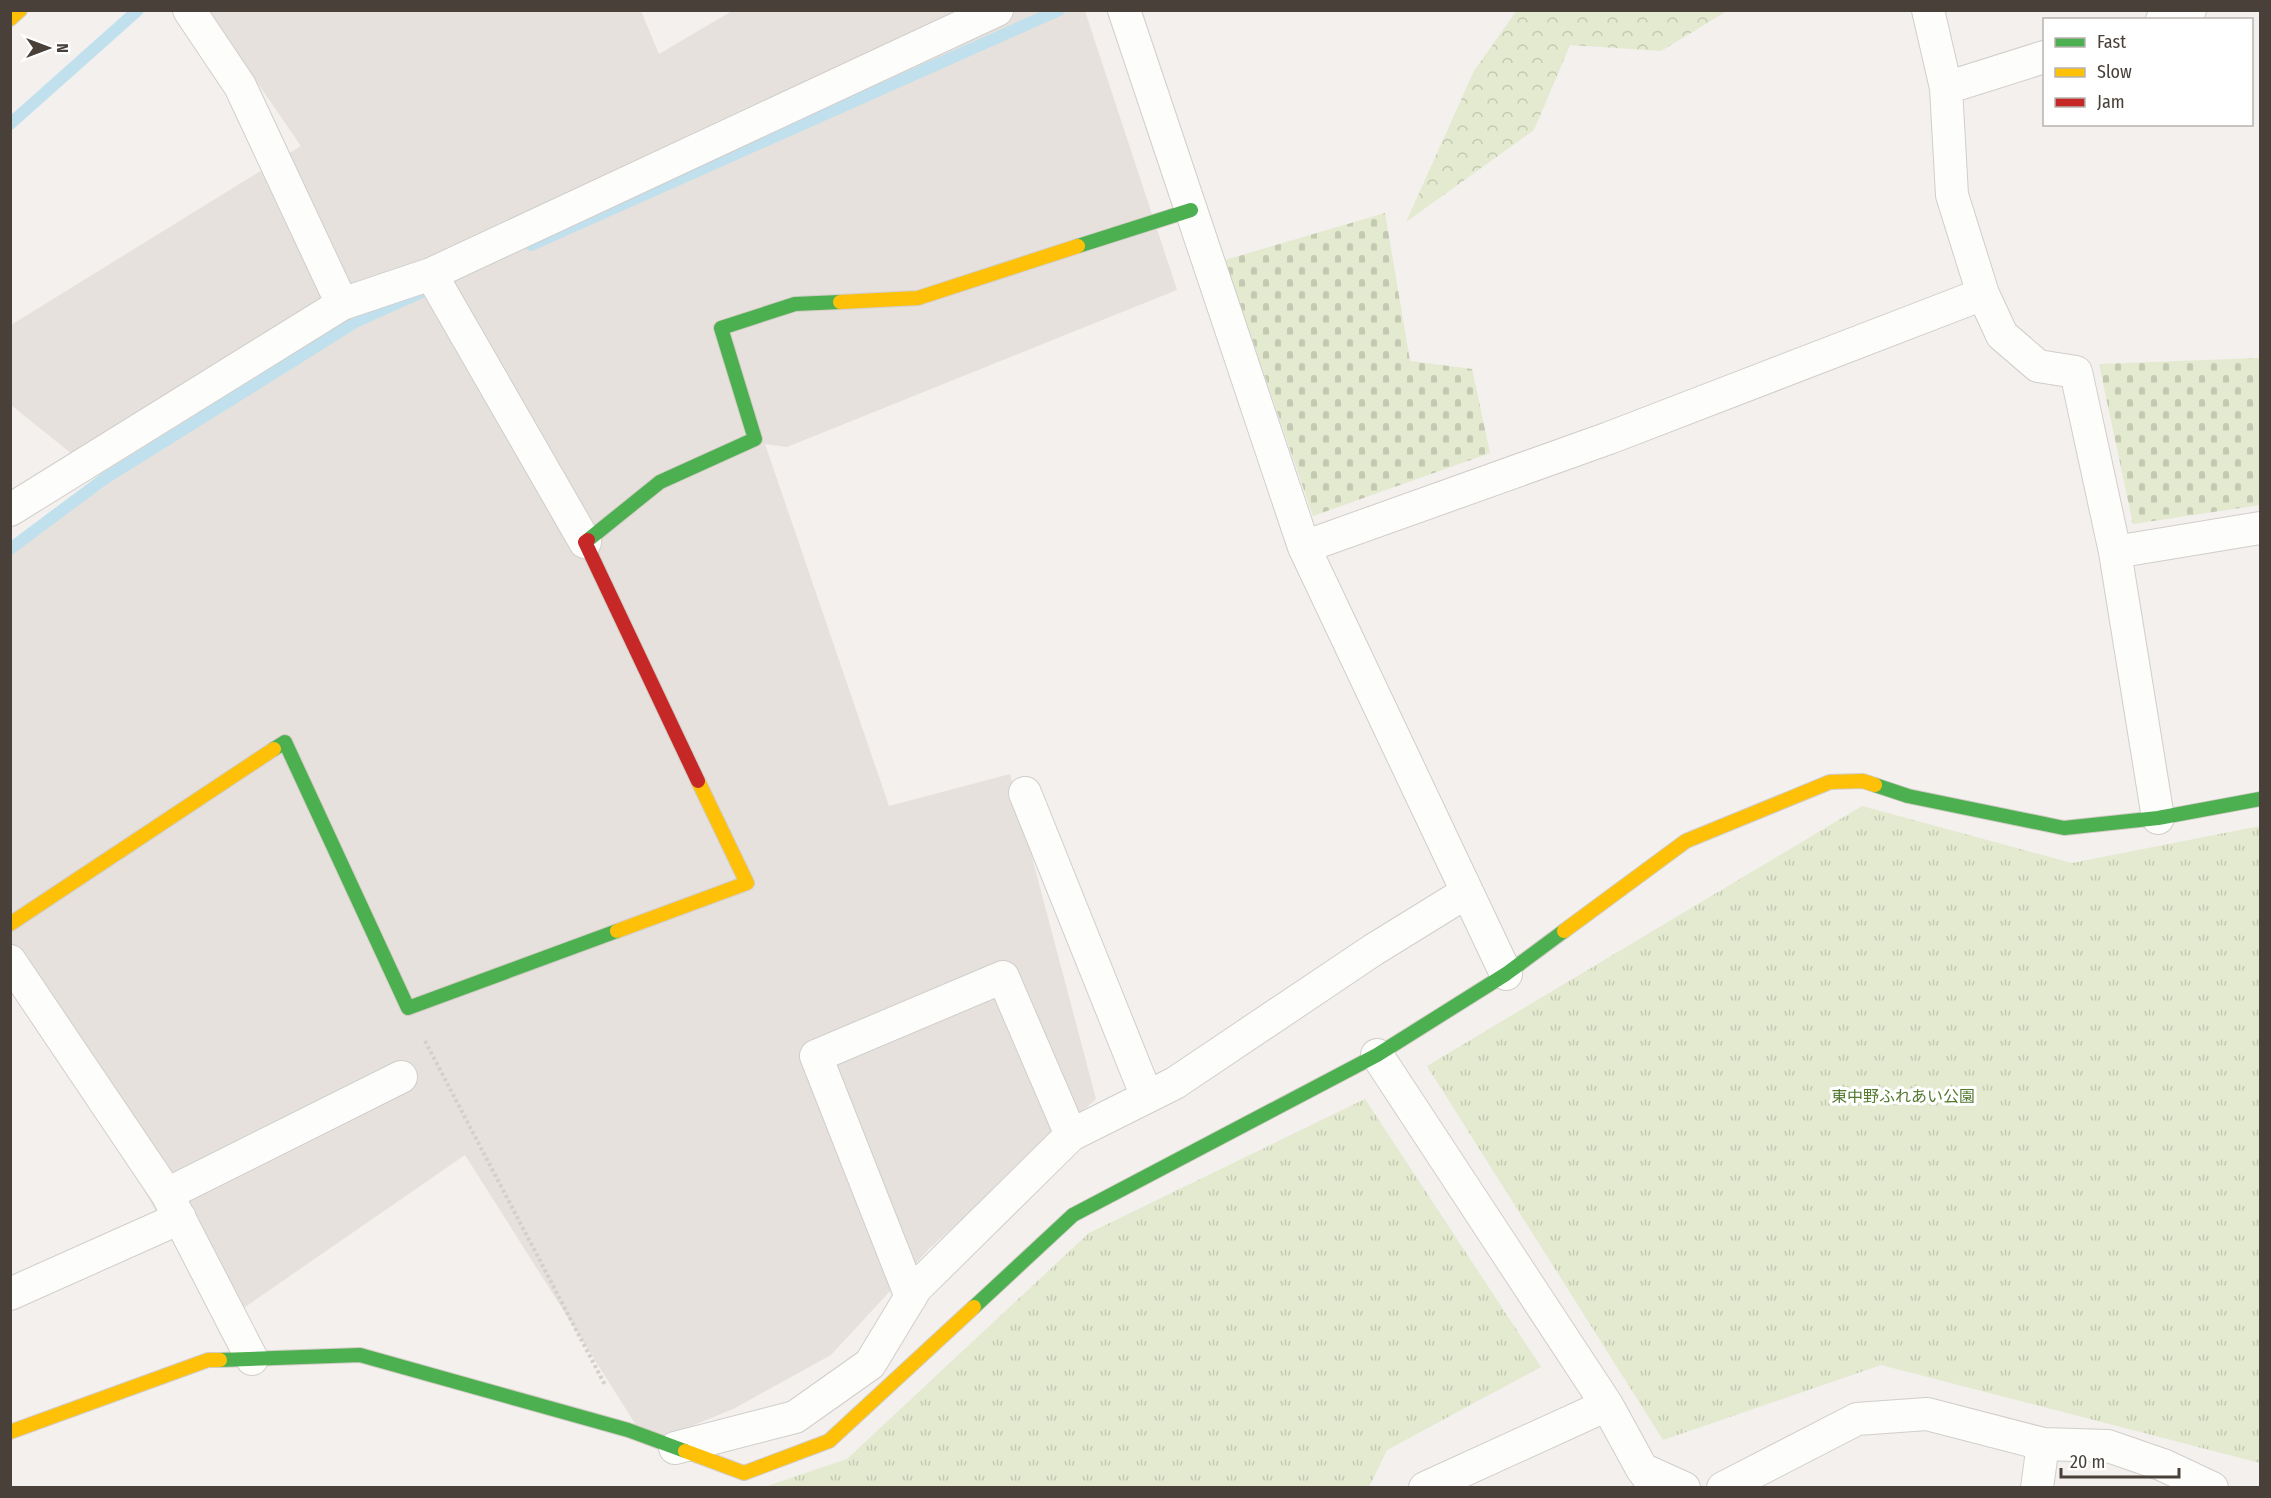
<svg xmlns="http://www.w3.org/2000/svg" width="2271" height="1498" viewBox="0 0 2271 1498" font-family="'Fira Sans Condensed','Noto Sans JP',sans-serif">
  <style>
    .residential { fill: #e6e1dc }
    .forest { fill: url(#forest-crowns) }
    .cemetery { fill: url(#cemetery-stones) }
    .park { fill: url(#park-tufts) }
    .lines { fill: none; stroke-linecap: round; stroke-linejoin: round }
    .stream { stroke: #c1e0ed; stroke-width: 12 }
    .street-casing { stroke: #d1cecb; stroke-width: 34 }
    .fast-casing { stroke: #d2ccc4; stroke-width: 16 }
    .slow-casing { stroke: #d2ccc4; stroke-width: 16 }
    .jam-casing { stroke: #d2ccc4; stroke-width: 16 }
    .path { stroke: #d3d0cb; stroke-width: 4; stroke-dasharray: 3 3; stroke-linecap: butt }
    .street { stroke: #fdfdfc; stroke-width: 32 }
    .fast { stroke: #4caf50; stroke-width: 14 }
    .slow { stroke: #ffc107; stroke-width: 14 }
    .jam { stroke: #c62828; stroke-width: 14 }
    .labels { text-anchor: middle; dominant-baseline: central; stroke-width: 6; stroke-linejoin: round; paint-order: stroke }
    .park-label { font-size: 16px; fill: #52792e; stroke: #fff }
  </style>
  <defs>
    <pattern id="forest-crowns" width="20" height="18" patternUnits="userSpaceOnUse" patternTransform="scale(1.5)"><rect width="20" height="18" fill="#e3eacf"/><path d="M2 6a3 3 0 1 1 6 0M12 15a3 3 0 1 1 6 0" fill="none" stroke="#c4cab2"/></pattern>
    <pattern id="cemetery-stones" width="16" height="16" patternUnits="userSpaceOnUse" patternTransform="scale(1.5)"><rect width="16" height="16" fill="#e3eacf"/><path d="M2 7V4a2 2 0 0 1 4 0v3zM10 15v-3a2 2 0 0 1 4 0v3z" fill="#c4cab2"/></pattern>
    <pattern id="park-tufts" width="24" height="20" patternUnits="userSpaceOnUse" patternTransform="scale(1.5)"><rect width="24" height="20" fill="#e3eacf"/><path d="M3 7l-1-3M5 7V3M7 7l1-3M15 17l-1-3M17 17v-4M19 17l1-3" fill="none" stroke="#c4cab2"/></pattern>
  </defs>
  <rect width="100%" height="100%" fill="#f3f0ed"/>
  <path class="residential" d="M 208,11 L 641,11 L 659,54 L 732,11 L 1085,11 L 1177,290 L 787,447 L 765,444 L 889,806 L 1010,774 L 1096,1099 L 929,1249 L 831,1355 L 733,1409 L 648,1444 L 465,1155 L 219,1325 L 11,950 L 11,549 L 103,479 L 11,405 L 11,325 L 301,146 Z"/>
  <path class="forest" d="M 1517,10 L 1727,11 L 1661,51 L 1570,45 L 1534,130 L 1406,222 L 1474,71 Z"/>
  <path class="cemetery" d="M 1385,213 L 1410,361 L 1472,369 L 1490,453 L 1313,516 L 1225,260 Z
    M 2260,358 L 2260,505 L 2133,524 L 2099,364 Z"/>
  <path class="park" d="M 1862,806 L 2072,863 L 2260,826 L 2260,1463 L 1881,1365 L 1663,1440 L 1427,1066 Z
    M 1365,1099 L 1541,1367 L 1387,1450 L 1369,1487 L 769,1487 L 770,1485 L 847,1459 L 1089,1233 Z"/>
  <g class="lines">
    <path class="stream" d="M 10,124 L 138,10
      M 531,245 L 1059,10
      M 10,549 L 104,479 L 357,321 L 424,291"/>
    <defs>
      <path id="street" d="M 189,10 L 240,86 L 342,304
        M 1124,10 L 1304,547 L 1506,974
        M 1928,10 L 1946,88 L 1952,195 L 1983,294
        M 2162,20 L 2190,10
        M 1946,88 L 2044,57
        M 431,274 L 585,542
        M 10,510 L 342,304 L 431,274 L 997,10
        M 1304,547 L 1609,438 L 1983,294 L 2002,335 L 2038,366 L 2076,372 L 2115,552 L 2158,818
        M 2115,552 L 2260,528
        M 1025,793 L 1147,1097
        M 10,961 L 167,1194 L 252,1359
        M 1377,1055 L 1607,1405 L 1642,1469 L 1656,1488
        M 167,1194 L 401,1077
        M 10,1294 L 180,1218
        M 911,1297 L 816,1056 L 1003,977 L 1071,1135
        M 675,1448 L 795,1417 L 870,1364 L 916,1288 L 1071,1135 L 1175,1083 L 1373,950 L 1467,892
        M 1642,1469 L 1684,1488
        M 1425,1488 L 1607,1405
        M 1723,1488 L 1857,1419 L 1927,1414 L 2043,1444 L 2108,1446 L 2163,1465 L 2212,1488
        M 2037,1488 L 2043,1444"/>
      <path id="fast" d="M 1078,246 L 1191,210
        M 588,540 L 660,482 L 755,439 L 721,328 L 795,304 L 840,302
        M 274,749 L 285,742 L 408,1008 L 617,931
        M 1875,785 L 1908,796 L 2064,828 L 2158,818 L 2260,799
        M 974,1307 L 1073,1215 L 1377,1055 L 1506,974 L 1564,931
        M 220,1360 L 360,1355 L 628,1430 L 685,1451"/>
      <path id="slow" d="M 10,19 L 20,10
        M 840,302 L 918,298 L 1078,246
        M 10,924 L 274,749
        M 617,931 L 747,883 L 698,781
        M 1564,931 L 1686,841 L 1830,782 L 1863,781 L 1875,785
        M 10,1432 L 208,1360 L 220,1360
        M 685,1451 L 744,1473 L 829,1441 L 974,1307"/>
      <path id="jam" d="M 588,540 L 585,542 L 698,781"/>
    </defs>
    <use href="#street" class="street-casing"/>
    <use href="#fast" class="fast-casing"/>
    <use href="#slow" class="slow-casing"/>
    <use href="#jam" class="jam-casing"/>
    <path class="path" d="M 425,1041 L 605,1385"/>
    <use href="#street" class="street"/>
    <use href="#fast" class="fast"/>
    <use href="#slow" class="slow"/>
    <use href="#jam" class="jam"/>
  </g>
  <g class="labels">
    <g class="park-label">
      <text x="1903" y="1096">東中野ふれあい公園</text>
    </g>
  </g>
  <rect width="2271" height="1498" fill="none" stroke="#494139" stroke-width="24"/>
  <rect x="2043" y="18" width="210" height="108" fill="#ffffff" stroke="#b6b3b0" stroke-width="1.5"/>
  <rect x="2055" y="38" width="30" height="9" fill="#4caf50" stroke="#b6b3b0" stroke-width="1.5"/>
  <text x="2097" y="48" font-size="18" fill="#494139">Fast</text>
  <rect x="2055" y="68" width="30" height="9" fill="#ffc107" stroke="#b6b3b0" stroke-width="1.5"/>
  <text x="2097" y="78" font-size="18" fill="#494139">Slow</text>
  <rect x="2055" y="98" width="30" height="9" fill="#c62828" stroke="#b6b3b0" stroke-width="1.5"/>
  <text x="2097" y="108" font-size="18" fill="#494139">Jam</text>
  <g transform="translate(48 48) rotate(90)" stroke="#ffffff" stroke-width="4.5" paint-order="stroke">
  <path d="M0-4.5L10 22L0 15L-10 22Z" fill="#494139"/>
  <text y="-9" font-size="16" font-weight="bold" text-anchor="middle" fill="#494139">N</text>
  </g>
  <path d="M2061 1468v9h118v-9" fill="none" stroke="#494139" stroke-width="3"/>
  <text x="2070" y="1468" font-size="18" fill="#494139" stroke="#ffffff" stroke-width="4.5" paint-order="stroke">20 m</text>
</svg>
